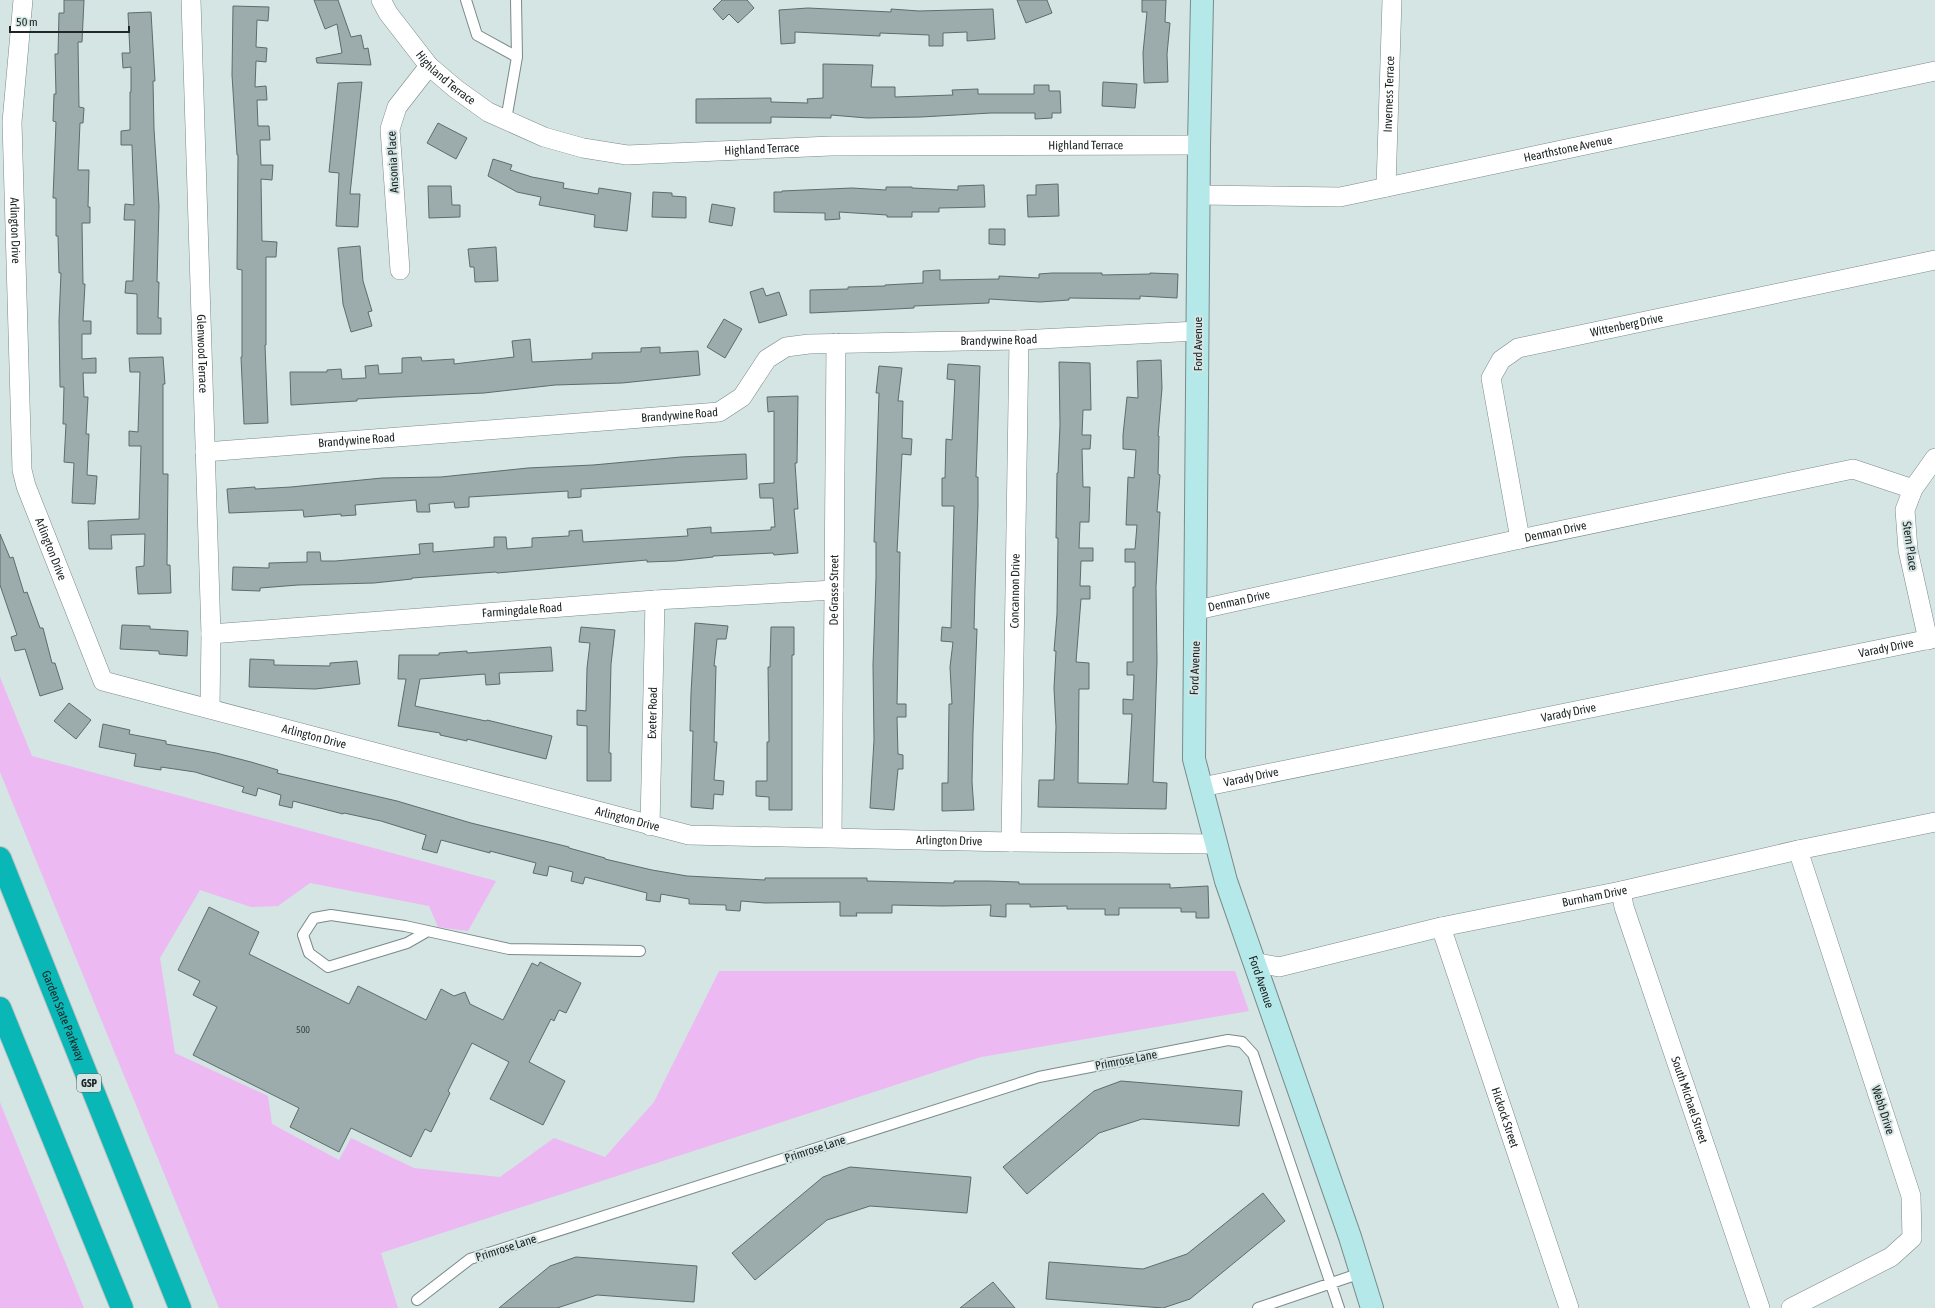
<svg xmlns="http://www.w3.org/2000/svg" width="1935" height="1308" viewBox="0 0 1935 1308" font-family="'Asap Condensed',sans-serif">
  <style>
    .green { fill: #ecb9f2 }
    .building { fill: #9cacac; stroke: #5d6c6c }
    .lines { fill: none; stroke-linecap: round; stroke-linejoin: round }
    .lane-casing { stroke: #7a8a8a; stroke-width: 12 }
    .street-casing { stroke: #7a8a8a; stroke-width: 20 }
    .secondary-casing { stroke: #7a8a8a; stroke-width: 24 }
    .highway-casing { stroke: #c1c2c2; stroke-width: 24 }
    .lane { stroke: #fff; stroke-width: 10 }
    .street { stroke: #fff; stroke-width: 19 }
    .secondary { stroke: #b5e9e9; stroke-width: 22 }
    .highway { stroke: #09b7b7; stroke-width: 22 }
    .labels { text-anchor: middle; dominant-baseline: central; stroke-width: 4; stroke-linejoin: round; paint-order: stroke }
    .number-label { font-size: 10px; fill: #3f4848 }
    .shield { fill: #d4e5e4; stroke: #565f5f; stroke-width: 1 }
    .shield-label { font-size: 11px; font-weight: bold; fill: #202626 }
    .street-label { font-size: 12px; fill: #202626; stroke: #d4e5e4 }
  </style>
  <rect width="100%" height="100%" fill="#d4e5e4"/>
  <path class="green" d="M 0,677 L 32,756 L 496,881 L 468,931 L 438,927 L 429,906 L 310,883 L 278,906 L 251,907 L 200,890 L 160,958 L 175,1053 L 268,1096 L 272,1124 L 339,1160 L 351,1138 L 414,1168 L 500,1177 L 554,1138 L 605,1157 L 654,1102 L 719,971 L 1235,971 L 1249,1011 L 981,1057 L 381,1253 L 398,1308 L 219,1308 L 0,772 Z
    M 0,1102 L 1,1105 L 84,1308 L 0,1308 Z"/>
  <path class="building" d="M 64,0 L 84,0 L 82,42 L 78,42 L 79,107 L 84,108 L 83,123 L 80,123 L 78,170 L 89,170 L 88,207 L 90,207 L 90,223 L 82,223 L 83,284 L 85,284 L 83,321 L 91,321 L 91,334 L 82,334 L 82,359 L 96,358 L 96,373 L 83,373 L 84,397 L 88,397 L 86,434 L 89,434 L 87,475 L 97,476 L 95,504 L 72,503 L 74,463 L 64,462 L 66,424 L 63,424 L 64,387 L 60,387 L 59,321 L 61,273 L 59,273 L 58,236 L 56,236 L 56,198 L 53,198 L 56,122 L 53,121 L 54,94 L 56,94 L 55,54 L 58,54 L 59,13 L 64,13 Z
    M 314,0 L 338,0 L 351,37 L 361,35 L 364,49 L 368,48 L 371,65 L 317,63 L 316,58 L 342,53 L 337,24 L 325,29 Z
    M 722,0 L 747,0 L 754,8 L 738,23 L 729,14 L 723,20 L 713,9 Z
    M 1017,0 L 1047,0 L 1052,13 L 1026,23 Z
    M 1142,0 L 1166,0 L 1165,22 L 1170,23 L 1167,54 L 1168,82 L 1144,83 L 1143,53 L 1147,12 L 1142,12 Z
    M 233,6 L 269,7 L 268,21 L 257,20 L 256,47 L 267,48 L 266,62 L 256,61 L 255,87 L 266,86 L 267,100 L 257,100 L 258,126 L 269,126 L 270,140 L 260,140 L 261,165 L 273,165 L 272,180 L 261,179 L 262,241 L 277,242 L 276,257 L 266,257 L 266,345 L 265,345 L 268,423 L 244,424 L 241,357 L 242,357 L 242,270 L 237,269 L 238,155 L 237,155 L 232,75 Z
    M 808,8 L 891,12 L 891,9 L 919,11 L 993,9 L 995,39 L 967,41 L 967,32 L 943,33 L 943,46 L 929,46 L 929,35 L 880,33 L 880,36 L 795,32 L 795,43 L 781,44 L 779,10 Z
    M 151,12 L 155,81 L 153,81 L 154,129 L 159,206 L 157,282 L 159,282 L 158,318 L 161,318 L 161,334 L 137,334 L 137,294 L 125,293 L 126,281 L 133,281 L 135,220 L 124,220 L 125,204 L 134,205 L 132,145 L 121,145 L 121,131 L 130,130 L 130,92 L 131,92 L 131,67 L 123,68 L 122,53 L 130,53 L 128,13 Z
    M 823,64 L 873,65 L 871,87 L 895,87 L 895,97 L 953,95 L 952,90 L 978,89 L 978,94 L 1034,94 L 1034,85 L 1049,85 L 1049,91 L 1060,91 L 1061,113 L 1052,113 L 1052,118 L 1035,119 L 1035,113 L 991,113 L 921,117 L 867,118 L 831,115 L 831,118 L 771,117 L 771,123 L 696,123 L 696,99 L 771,98 L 771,102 L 808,103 L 807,99 L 823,98 Z
    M 362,82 L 350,194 L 360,194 L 358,227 L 336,226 L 339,173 L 329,172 L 338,83 Z
    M 1103,82 L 1137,84 L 1135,108 L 1102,106 Z
    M 438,123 L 467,138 L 456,159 L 427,143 Z
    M 493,159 L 512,165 L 510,170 L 532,177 L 564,183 L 563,188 L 598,194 L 599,188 L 631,193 L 627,231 L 594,227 L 595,215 L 539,205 L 541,197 L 517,192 L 488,176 Z
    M 1058,184 L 1059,216 L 1028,217 L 1027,195 L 1036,195 L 1036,185 Z
    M 984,185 L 985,207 L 939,208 L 939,212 L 912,212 L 912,217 L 887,217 L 887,215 L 839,212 L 840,219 L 825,220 L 825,213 L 774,212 L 774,192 L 782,192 L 782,191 L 852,188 L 886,190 L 886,187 L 912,187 L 912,188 L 958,190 L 958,186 Z
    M 428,186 L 451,186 L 452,205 L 460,205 L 460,217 L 429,218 Z
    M 653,192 L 672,193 L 672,196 L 686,197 L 686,218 L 652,217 Z
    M 712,204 L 735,208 L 732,226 L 709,222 Z
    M 989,229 L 1005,229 L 1005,245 L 989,244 Z
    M 360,246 L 363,281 L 372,311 L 368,312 L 372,326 L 351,332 L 343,304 L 338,248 Z
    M 496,247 L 498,281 L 475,282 L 474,267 L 470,267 L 468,249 Z
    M 940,270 L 940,280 L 999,279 L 999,276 L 1039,278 L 1039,274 L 1052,273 L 1102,273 L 1102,275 L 1150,274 L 1150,273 L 1178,274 L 1177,298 L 1140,296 L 1140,299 L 1069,298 L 1069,300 L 1040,302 L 989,299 L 989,303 L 914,306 L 914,308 L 876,310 L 810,313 L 810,290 L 848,289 L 848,287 L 885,286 L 885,285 L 923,283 L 923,271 Z
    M 763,288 L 766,296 L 779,292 L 787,315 L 759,323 L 750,292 Z
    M 724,319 L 742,329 L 725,358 L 707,347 Z
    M 530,339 L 532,362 L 592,359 L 592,353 L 641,352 L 641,348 L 660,347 L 660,353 L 698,351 L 700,375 L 622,383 L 555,385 L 484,393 L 394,397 L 357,399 L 357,401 L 291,405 L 290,372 L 327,372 L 327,370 L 341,369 L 342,379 L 366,378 L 365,366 L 378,365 L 379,374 L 402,373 L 402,358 L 421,357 L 422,361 L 454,359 L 454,364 L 514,357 L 512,341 Z
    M 163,357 L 165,384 L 163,384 L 163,474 L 168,474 L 167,565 L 170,565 L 171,593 L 138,594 L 136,567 L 144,566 L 145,534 L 111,535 L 112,549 L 89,549 L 88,521 L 139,519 L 141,446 L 129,446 L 129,431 L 138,432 L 140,372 L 130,372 L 129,358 Z
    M 1161,360 L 1162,388 L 1158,436 L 1159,436 L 1158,474 L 1160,475 L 1157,512 L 1160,512 L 1156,587 L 1157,661 L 1153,782 L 1167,783 L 1166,809 L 1038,807 L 1039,780 L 1054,780 L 1056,727 L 1054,688 L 1056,651 L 1054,651 L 1057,614 L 1058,538 L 1056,538 L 1057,473 L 1058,473 L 1060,425 L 1059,362 L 1090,363 L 1091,410 L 1083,410 L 1082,435 L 1091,435 L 1090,449 L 1082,449 L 1083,487 L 1090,487 L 1089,522 L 1080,522 L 1079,548 L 1093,548 L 1093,561 L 1081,561 L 1080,586 L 1090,586 L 1090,599 L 1081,599 L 1076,662 L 1089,663 L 1089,689 L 1079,689 L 1078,783 L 1128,784 L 1132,714 L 1123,714 L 1123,699 L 1133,700 L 1134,675 L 1127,675 L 1127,662 L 1133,662 L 1133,587 L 1135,587 L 1135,562 L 1125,562 L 1125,549 L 1135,549 L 1137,525 L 1126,525 L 1128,477 L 1134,478 L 1136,450 L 1123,449 L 1123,435 L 1127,397 L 1138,398 L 1137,361 Z
    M 948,364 L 980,366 L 976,477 L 978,477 L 978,506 L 975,591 L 974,629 L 977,629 L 973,732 L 972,782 L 974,810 L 942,811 L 942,783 L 948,783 L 949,704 L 952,704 L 950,667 L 953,642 L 941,641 L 942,627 L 951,628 L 954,506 L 942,506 L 942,478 L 945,478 L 946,439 L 952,440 L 955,380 L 947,379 Z
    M 879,366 L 902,368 L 898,401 L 903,401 L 902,438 L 912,439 L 911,455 L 902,454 L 897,552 L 900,552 L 897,704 L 906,704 L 906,717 L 897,717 L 898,754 L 903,755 L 903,769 L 898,769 L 894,810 L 870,808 L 874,740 L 873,665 L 876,578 L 876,542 L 874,542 L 879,393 L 876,393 Z
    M 798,396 L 797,463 L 795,463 L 798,509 L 794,509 L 798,553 L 774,555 L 773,553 L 713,556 L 713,557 L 675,561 L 647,562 L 647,560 L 497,573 L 496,572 L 412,578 L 412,579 L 374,583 L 298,585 L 260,588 L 260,591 L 232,590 L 233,567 L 269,568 L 269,563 L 307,562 L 307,552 L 320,552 L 321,561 L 335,561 L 420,554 L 419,544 L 433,543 L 433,552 L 494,547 L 494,537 L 506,537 L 507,549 L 532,547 L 532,538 L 569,536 L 569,531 L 582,530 L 583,542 L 688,536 L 687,529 L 711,527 L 711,533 L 771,530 L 771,527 L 775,527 L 773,498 L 760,498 L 759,484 L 774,483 L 774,411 L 768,412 L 767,397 Z
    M 746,454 L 747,479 L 581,489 L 581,497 L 568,498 L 568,491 L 469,497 L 469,507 L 455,508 L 454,502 L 429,504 L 430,512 L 417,512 L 416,500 L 355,505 L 356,515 L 341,516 L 341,514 L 304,517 L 303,510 L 229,513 L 227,489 L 255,487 L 255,489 L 291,487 L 382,478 L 441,477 L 528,468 L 593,465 L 681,457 Z
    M 0,534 L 10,558 L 13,557 L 24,593 L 27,592 L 40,628 L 43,628 L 52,663 L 55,663 L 63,689 L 40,696 L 25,649 L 15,651 L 11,637 L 17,635 L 0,585 Z
    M 695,623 L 728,626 L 726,639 L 717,639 L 714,666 L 716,666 L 714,742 L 717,742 L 714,780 L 724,781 L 723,795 L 714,794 L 713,809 L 691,807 L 693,731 L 690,731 L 691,693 Z
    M 122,625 L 150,626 L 150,629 L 188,631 L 187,656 L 159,654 L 159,651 L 120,649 Z
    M 581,627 L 615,630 L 611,664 L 609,753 L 611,753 L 611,781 L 587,781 L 587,726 L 577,725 L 577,710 L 586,711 L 587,668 L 590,643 L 579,642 Z
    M 771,627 L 794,627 L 794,655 L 792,655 L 792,810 L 769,810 L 769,797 L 756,796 L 756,781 L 767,781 L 767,742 L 769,742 L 768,667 L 770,667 Z
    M 551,647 L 553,671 L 499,673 L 500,684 L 486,685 L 485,674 L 420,679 L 415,706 L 486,721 L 487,720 L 552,736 L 546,759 L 467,739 L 467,741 L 440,735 L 440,733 L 398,726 L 406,679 L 398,679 L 399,655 L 439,655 L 439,653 L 467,651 L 467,653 Z
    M 250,659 L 274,660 L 274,665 L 330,666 L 330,663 L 357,661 L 360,684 L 315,689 L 249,687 Z
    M 69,703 L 91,720 L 76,739 L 54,721 Z
    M 103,724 L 130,730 L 129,734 L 166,741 L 166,744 L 216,753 L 251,762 L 278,770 L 277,773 L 397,801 L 471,823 L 569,847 L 569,848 L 605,858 L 605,859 L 652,870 L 687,876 L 765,880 L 765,878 L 867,878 L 867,881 L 954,883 L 954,881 L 988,881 L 1019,882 L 1019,884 L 1170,884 L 1170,888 L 1208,886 L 1209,918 L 1196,918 L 1196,912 L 1181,912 L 1181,908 L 1119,908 L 1119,915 L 1105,915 L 1105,909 L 1067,909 L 1067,906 L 1030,907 L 1030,904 L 1006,904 L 1006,917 L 990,916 L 991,905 L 943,906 L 892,905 L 892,913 L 856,913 L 857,916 L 840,916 L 840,902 L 765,903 L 741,901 L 740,911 L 726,910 L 726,905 L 689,904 L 689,899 L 661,894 L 660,902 L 646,900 L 647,893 L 585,877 L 583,884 L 571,881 L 573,872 L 549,866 L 547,876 L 533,873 L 536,863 L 490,851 L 490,853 L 441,840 L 437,853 L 422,849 L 426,835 L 381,821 L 344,813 L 343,814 L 293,801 L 292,808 L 279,805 L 281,795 L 258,788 L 256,796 L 242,792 L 244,787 L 195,772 L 161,767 L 161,770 L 134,766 L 136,754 L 99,747 Z
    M 209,907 L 259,932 L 249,954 L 349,1004 L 358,986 L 426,1020 L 441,989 L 454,996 L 465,992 L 470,1004 L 503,1020 L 532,963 L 538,966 L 540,962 L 581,983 L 566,1013 L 559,1010 L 554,1021 L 551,1019 L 529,1062 L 565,1081 L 543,1125 L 490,1099 L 509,1062 L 472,1043 L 448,1091 L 450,1093 L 431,1132 L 425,1129 L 411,1157 L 351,1128 L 339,1152 L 290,1127 L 299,1108 L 193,1055 L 217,1007 L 193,995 L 200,981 L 178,970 Z
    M 1121,1081 L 1242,1091 L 1239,1126 L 1142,1119 L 1099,1133 L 1027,1194 L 1003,1167 L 1094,1091 Z
    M 850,1167 L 971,1177 L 967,1213 L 870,1206 L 827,1220 L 755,1280 L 732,1253 L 823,1177 Z
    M 1263,1193 L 1285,1221 L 1190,1299 L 1163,1308 L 1046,1299 L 1049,1262 L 1143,1269 L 1187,1254 Z
    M 576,1257 L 697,1266 L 694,1302 L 597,1295 L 557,1308 L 499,1308 L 550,1266 Z
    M 993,1282 L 1015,1308 L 960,1308 Z"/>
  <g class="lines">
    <defs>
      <path id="lane" d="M 466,0 L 477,35 L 517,57
        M 506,120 L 517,57 L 516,0
        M 428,931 L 407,943 L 328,967 L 309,953 L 303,935 L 314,918 L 331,915 L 405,926 L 509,949 L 640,951
        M 417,1300 L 470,1259 L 1039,1077 L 1228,1040 L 1242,1042 L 1253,1054 L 1339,1308
        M 1258,1308 L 1361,1273"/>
      <g id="street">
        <path id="s1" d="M 23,0 L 12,122 L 22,470 L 26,486 L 103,681 L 689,835 L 1011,842 L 1217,844"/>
        <path id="s2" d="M 191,0 L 211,634 L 210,708"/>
        <path id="s3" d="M 381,0 L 388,13 L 429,66 L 456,89 L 488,112 L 544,137 L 583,148 L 627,155 L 831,146 L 1199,145"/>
        <path id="s4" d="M 1386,187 L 1392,0"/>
        <path id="s5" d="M 1199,195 L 1340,197 L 1935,71"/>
        <path d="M 400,270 L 390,129 L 397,107 L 429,66"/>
        <path id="s6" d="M 205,452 L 719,412 L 742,397 L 767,359 L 786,347 L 809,344 L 1019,340 L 1198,331"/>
        <path id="s7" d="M 1520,539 L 1491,378 L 1501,360 L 1518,348 L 1935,260"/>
        <path id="s8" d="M 1197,610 L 1520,539 L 1853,469 L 1913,489"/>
        <path id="s9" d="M 211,634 L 655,600 L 834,590"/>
        <path d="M 1928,640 L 1908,550 L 1905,510 L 1913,489 L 1935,458"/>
        <path id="s10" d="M 1202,787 L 1935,638"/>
        <path id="s11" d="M 650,826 L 655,600"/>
        <path id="s12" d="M 832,837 L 836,343"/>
        <path id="s13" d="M 1011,842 L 1019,340"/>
        <path id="s14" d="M 1621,891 L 1624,907 L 1760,1308"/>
        <path id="s15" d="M 1441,927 L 1569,1308"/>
        <path id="s16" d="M 1254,962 L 1279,967 L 1441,927 L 1621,891 L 1798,850 L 1935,822"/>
        <path d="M 1791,1308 L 1891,1257 L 1912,1238 L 1911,1196 L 1798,850"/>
      </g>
      <g id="secondary">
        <path id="s17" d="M 1202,0 L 1199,145 L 1194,759 L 1226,881 L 1350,1237 L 1372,1308"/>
      </g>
      <g id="highway">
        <path id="s18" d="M 0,858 L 180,1308"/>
        <path d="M 0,1008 L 122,1308"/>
      </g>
    </defs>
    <use href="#lane" class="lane-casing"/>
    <use href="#street" class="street-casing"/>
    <use href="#secondary" class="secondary-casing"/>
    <use href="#highway" class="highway-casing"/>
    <use href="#lane" class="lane"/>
    <use href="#street" class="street"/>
    <use href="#secondary" class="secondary"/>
    <use href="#highway" class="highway"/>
  </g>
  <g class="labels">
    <g class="number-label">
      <text x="303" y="1029">500</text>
    </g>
    <rect class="shield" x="77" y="1074" width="24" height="18" rx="3"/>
    <g class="shield-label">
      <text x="89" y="1083">GSP</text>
    </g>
    <g class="street-label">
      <text stroke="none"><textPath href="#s3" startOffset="102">Highland Terrace</textPath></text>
      <text stroke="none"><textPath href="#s4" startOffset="93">Inverness Terrace</textPath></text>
      <text stroke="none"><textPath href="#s3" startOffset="762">Highland Terrace</textPath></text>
      <text stroke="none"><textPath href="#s3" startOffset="438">Highland Terrace</textPath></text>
      <text stroke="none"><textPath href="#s5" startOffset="374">Hearthstone Avenue</textPath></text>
      <text transform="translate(393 162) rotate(-93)">Ansonia Place</text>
      <text stroke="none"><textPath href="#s1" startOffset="231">Arlington Drive</textPath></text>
      <text stroke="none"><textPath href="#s7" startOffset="316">Wittenberg Drive</textPath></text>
      <text stroke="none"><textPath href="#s6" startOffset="824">Brandywine Road</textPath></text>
      <text transform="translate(1198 344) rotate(-90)">Ford Avenue</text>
      <text stroke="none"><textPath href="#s2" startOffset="354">Glenwood Terrace</textPath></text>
      <text stroke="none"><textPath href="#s6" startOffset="476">Brandywine Road</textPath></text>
      <text stroke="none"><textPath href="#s6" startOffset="152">Brandywine Road</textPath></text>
      <text stroke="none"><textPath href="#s8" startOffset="367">Denman Drive</textPath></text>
      <text transform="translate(1910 546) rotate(82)">Stern Place</text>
      <text stroke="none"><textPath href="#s1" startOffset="555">Arlington Drive</textPath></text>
      <text stroke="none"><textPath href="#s12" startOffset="247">De Grasse Street</textPath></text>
      <text stroke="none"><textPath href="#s13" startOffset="251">Concannon Drive</textPath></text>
      <text stroke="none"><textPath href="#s8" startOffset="43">Denman Drive</textPath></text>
      <text stroke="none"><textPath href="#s9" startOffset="312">Farmingdale Road</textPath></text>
      <text stroke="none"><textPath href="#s10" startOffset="698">Varady Drive</textPath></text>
      <text transform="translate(1195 668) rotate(-88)">Ford Avenue</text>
      <text stroke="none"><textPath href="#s11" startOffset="113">Exeter Road</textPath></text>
      <text stroke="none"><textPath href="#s10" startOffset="374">Varady Drive</textPath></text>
      <text stroke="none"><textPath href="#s1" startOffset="915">Arlington Drive</textPath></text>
      <text stroke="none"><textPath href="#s10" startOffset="50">Varady Drive</textPath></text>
      <text stroke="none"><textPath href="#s1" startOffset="1239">Arlington Drive</textPath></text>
      <text stroke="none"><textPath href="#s1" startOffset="1563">Arlington Drive</textPath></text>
      <text stroke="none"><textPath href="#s16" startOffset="349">Burnham Drive</textPath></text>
      <text stroke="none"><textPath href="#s17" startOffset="992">Ford Avenue</textPath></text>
      <text stroke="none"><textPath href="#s18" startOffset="170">Garden State Parkway</textPath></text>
      <text transform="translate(1126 1060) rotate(-11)">Primrose Lane</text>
      <text stroke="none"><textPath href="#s14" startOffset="220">South Michael Street</textPath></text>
      <text transform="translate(1883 1110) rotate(72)">Webb Drive</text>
      <text stroke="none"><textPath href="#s15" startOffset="201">Hickock Street</textPath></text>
      <text transform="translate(815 1149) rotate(-18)">Primrose Lane</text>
      <text transform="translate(506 1248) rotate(-18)">Primrose Lane</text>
    </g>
  </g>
  <path d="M10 26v6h119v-6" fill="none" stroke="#202626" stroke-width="2"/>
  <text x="16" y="26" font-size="12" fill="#202626" stroke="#d4e5e4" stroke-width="3" paint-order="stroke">50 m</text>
</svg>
